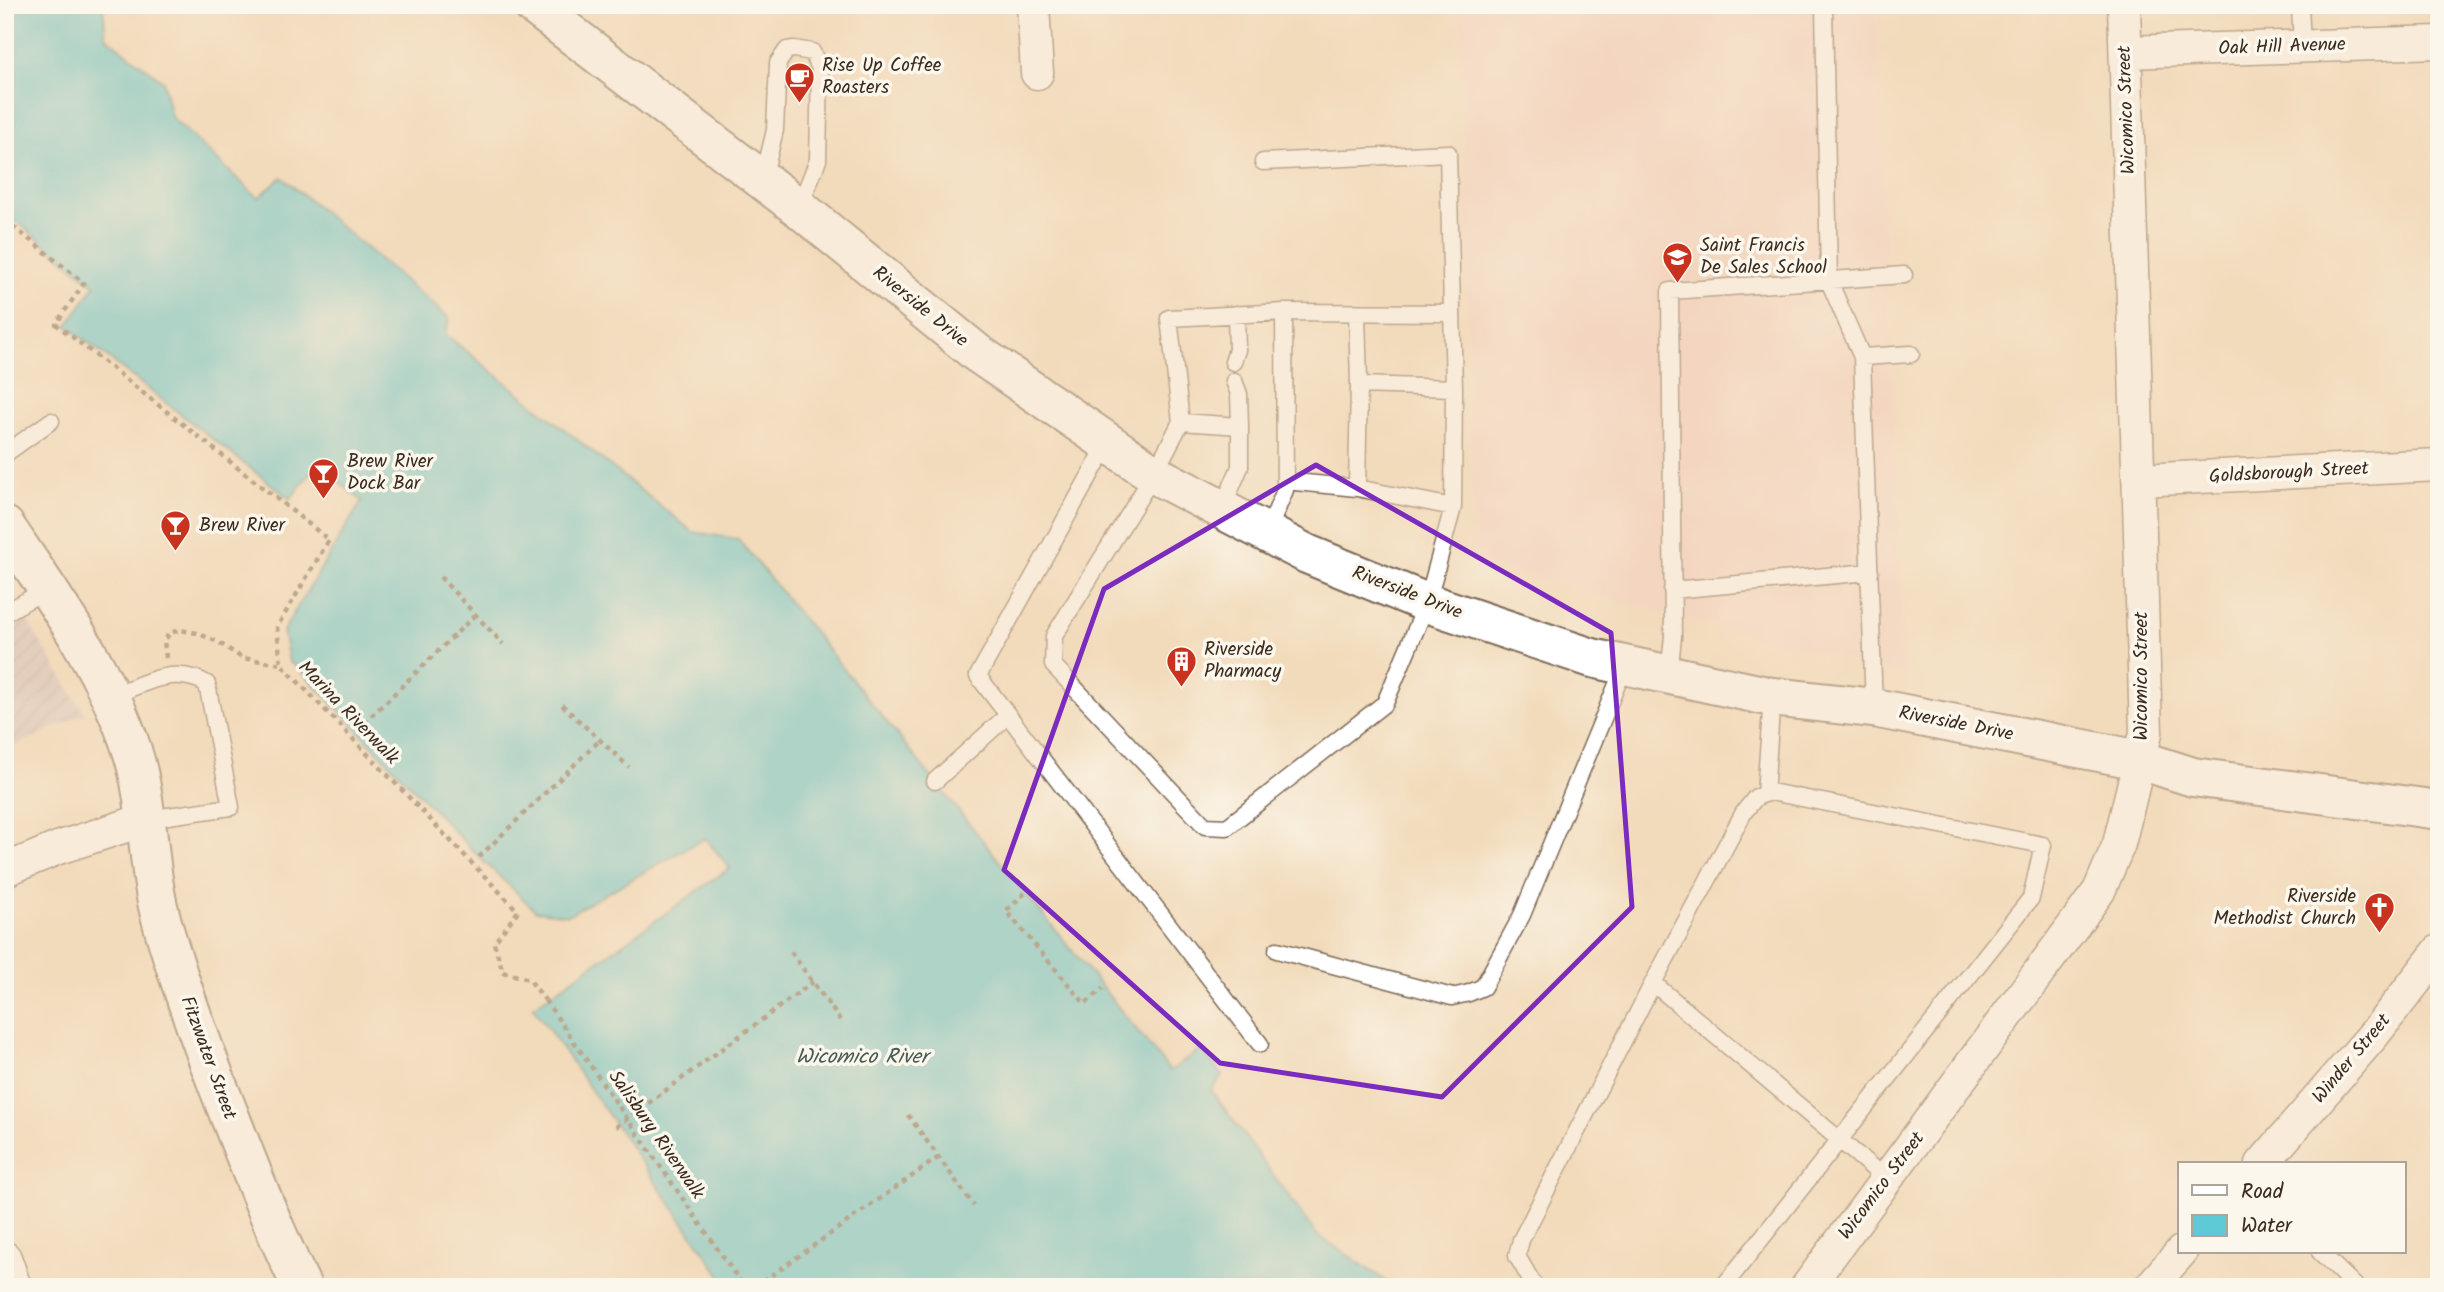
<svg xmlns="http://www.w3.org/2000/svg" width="2444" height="1292" viewBox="0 0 2444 1292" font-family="Kalam,sans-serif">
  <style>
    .built { fill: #f6d1c6 }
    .industrial { fill: url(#industrial-furrows) }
    .water { fill: #5dcad5; stroke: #4c7a7a; stroke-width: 2 }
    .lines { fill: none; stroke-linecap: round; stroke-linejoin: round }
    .service-casing { stroke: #7b6855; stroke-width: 19 }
    .minor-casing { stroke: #7b6855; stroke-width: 35 }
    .tertiary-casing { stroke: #7b6855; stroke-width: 42 }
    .path { stroke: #7b6855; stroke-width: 4.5; stroke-dasharray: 5 5; stroke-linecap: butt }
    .service { stroke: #fff; stroke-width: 16 }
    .minor { stroke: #fff; stroke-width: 32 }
    .tertiary { stroke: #fff; stroke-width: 38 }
    .path-bridge { stroke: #7b6855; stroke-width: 4.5; stroke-dasharray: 5 5; stroke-linecap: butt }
    .marked { fill: none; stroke: #7b2cbf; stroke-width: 5; stroke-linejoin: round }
    .labels { text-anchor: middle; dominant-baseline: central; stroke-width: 7; stroke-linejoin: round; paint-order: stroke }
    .street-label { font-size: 19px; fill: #3b2a1e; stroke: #fbf7ec }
    .poi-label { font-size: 19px; fill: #3b2a1e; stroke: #fbf7ec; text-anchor: start }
    .water-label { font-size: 21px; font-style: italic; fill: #455a55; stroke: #fbf7ec }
  </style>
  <defs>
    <pattern id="industrial-furrows" width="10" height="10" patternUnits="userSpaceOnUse" patternTransform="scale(1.75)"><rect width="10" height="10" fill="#d1bfbf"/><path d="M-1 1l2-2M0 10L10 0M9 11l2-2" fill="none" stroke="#b4a4a4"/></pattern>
  </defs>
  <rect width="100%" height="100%" fill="#fbf7ec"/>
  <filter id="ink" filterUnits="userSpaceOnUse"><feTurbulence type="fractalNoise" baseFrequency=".0143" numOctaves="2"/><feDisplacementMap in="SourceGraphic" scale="14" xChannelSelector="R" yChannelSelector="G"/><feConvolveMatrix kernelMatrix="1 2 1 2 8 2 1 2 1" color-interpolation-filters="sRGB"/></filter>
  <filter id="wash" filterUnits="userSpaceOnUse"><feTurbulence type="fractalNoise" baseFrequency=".00686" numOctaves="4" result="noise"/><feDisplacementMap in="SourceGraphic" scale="28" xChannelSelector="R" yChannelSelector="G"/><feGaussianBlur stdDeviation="1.57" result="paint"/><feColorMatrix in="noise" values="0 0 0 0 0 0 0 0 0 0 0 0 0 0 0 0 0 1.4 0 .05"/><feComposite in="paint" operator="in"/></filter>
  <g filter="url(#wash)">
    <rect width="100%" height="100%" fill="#f2dbbb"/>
    <path class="built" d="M 1460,5 L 1875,5 L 1905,675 L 1474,564 Z"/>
    <path class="industrial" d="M 5,585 L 85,714 L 5,750 Z"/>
    <path class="water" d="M 5,5 L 103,5 L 106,37 L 163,81 L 171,117 L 258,198 L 282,177 L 450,319 L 445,334 L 693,532 L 738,539 L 1170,1071 L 1202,1049 L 1223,1076 L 1211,1090 L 1316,1234 L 1395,1287 L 729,1287 L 533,1007 L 730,868 L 705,838 L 568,915 L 536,911 L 479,857 L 299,669 L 289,662 L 283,631 L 362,501 L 318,464 L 290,499 L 67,326 L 95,285 L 5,212 Z"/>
  </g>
  <g filter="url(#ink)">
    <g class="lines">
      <defs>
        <path id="service" d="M 1824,5 L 1829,281 L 1862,357 L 1874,708
          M 2300,5 L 2302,46
          M 1263,162 L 1448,153 L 1454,388 L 1359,385 L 1357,488 L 1285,481
          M 763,180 L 775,130 L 778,63 L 787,50 L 794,49 L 812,52 L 820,68 L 818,160 L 799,208
          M 1357,313 L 1359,385
          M 1862,357 L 1911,354
          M 1233,362 L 1237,350 L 1236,314
          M 1234,381 L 1239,394 L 1240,426
          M 1181,422 L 1240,426 L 1240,467 L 1222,509
          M 1108,443 L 978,676 L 1260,1044
          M 5,454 L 51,421
          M 1357,488 L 1453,507 L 1427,603 L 1385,703 L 1227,827 L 1205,826 L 1053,665 L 1054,636 L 1154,474 L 1181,422 L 1169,318 L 1284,312 L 1452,313
          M 1453,507 L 1454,388
          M 1267,533 L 1285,490 L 1284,312
          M 1672,590 L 1870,572
          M 5,613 L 47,589
          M 1669,675 L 1673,636 L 1670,291 L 1904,275
          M 111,697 C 143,683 174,665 207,684 L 231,807 L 147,819
          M 935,781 L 1008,715
          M 1765,794 L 1772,697
          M 1277,950 L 1452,997 L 1469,993 L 1483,987 L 1522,915 L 1625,665
          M 1653,983 L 1886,1179
          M 2320,1252 L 2356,1287
          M 1535,1287 L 1517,1256 L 1521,1240 L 1653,983 L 1744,812 L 1756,797 L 1771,792 L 2043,845 L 2031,898 L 1723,1287"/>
        <path id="minor" d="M 1033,5 L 1037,73
          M 2126,52 L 2439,42
          M 2139,480 L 2439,465
          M 5,870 L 58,848 L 147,819
          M 2262,1164 L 2375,1033 L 2439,951
          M 5,1258 L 15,1287
          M 1807,1287 L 2099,891 L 2119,844 L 2146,733 L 2124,5
          M 2150,1287 L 2181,1252"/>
        <path id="tertiary" d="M 533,5 L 799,208 L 977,353 L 1154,474 L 1307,554 L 1427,603 L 1592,658 L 1772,697 L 1874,708 L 2140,760 L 2193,777 L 2439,810
          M 5,526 C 53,597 105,668 132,750 C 150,806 146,867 162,922 C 181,990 206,1056 232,1122 C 254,1178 275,1233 302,1287"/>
      </defs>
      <use href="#service" class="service-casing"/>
      <use href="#minor" class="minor-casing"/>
      <use href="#tertiary" class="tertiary-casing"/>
      <path class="path" d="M 5,220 L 84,283 L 56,324 L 329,540 L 277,627 L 281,664 L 518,911 L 494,943 L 503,972 L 529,979 L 545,1000
        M 440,577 L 503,644
        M 166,658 L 164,641 L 170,633 L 180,630 L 197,633 L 218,642 L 242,658 L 281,664
        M 562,705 L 629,767
        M 357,730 L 475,615
        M 479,857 L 600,740
        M 1025,893 L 1006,911 L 1085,1004 L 1103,988
        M 791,952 L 840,1020
        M 908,1115 L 974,1206
        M 616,1127 L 813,982
        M 755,1287 L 939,1157"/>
      <use href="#service" class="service"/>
      <use href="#minor" class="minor"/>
      <use href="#tertiary" class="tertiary"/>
      <path class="path-bridge" d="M 545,1000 L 744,1287"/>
    </g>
  </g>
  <path d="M0 0H2444V1292H0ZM 1316,465 L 1611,633 L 1632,907 L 1442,1097 L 1220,1063 L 1004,870 L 1104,589 Z" fill="#f2dbbb" fill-opacity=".55" fill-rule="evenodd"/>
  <path class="marked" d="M 1316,465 L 1611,633 L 1632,907 L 1442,1097 L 1220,1063 L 1004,870 L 1104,589 Z"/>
  <defs>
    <symbol id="cafe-pin" viewBox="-11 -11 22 30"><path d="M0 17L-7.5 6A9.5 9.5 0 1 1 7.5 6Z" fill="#c8321e" stroke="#fbf7ec"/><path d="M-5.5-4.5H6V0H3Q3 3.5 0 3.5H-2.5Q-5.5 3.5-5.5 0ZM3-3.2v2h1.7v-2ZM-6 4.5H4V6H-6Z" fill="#fff"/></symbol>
    <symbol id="school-pin" viewBox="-11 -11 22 30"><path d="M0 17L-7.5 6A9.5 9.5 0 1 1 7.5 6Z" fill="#c8321e" stroke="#fbf7ec"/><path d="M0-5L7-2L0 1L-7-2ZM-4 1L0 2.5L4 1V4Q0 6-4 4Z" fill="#fff"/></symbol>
    <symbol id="bar-pin" viewBox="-11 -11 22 30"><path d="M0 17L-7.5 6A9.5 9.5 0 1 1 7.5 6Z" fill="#c8321e" stroke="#fbf7ec"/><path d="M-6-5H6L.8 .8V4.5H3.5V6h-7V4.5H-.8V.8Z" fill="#fff"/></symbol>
    <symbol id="building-pin" viewBox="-11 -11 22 30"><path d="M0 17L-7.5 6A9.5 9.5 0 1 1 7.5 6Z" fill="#c8321e" stroke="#fbf7ec"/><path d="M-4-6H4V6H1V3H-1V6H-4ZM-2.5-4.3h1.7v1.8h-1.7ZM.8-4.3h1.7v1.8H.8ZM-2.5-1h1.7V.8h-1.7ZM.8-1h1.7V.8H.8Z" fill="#fff"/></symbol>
    <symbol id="church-pin" viewBox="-11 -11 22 30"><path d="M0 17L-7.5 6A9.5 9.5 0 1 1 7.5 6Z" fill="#c8321e" stroke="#fbf7ec"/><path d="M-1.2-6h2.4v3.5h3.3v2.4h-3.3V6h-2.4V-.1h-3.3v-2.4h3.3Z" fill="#fff"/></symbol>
  </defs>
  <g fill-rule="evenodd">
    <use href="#cafe-pin" x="782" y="60" width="35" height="47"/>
    <use href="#school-pin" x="1660" y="240" width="35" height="47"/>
    <use href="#bar-pin" x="306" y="456" width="35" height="47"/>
    <use href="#bar-pin" x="158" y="508" width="35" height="47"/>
    <use href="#building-pin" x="1164" y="644" width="35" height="47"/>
    <use href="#church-pin" x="2362" y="890" width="35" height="47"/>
  </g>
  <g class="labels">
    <g class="street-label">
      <text transform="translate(2282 47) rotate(-2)">Oak Hill Avenue</text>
      <text transform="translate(2127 110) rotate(-92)">Wicomico Street</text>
      <text transform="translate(920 307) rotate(39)">Riverside Drive</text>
      <text transform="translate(2289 473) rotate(-3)">Goldsborough Street</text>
      <text transform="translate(1407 593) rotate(21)">Riverside Drive</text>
      <text transform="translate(2142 676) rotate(-90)">Wicomico Street</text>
      <text transform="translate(348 713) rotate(46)">Marina Riverwalk</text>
      <text transform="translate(1956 724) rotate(11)">Riverside Drive</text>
      <text transform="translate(208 1058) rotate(70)">Fitzwater Street</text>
      <text transform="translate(2352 1059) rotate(-50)">Winder Street</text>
      <text transform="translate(656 1135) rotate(55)">Salisbury Riverwalk</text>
      <text transform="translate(1882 1186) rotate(-53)">Wicomico Street</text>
    </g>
    <g class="poi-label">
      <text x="822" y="66">Rise Up Coffee<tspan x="822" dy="22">Roasters</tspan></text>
      <text x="1700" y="246">Saint Francis<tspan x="1700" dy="22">De Sales School</tspan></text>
      <text x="347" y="462">Brew River<tspan x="347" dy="22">Dock Bar</tspan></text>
      <text x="199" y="526">Brew River</text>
      <text x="1204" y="650">Riverside<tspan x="1204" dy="22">Pharmacy</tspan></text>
      <text x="2356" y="897" text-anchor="end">Riverside<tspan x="2356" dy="22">Methodist Church</tspan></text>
    </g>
    <g class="water-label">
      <text x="862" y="1057">Wicomico River</text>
    </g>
  </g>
  <rect width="2444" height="1292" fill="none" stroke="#fbf7ec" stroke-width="28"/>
  <rect x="2178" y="1162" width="228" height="91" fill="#fbf7ec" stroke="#aea59a" stroke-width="2"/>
  <rect x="2192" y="1185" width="35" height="10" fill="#ffffff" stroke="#aea59a" stroke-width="2"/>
  <text x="2241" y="1198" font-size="21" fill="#3b2a1e">Road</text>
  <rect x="2192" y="1215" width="35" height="21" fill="#5dcad5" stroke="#aea59a" stroke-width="2"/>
  <text x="2241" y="1232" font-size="21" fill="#3b2a1e">Water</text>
</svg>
